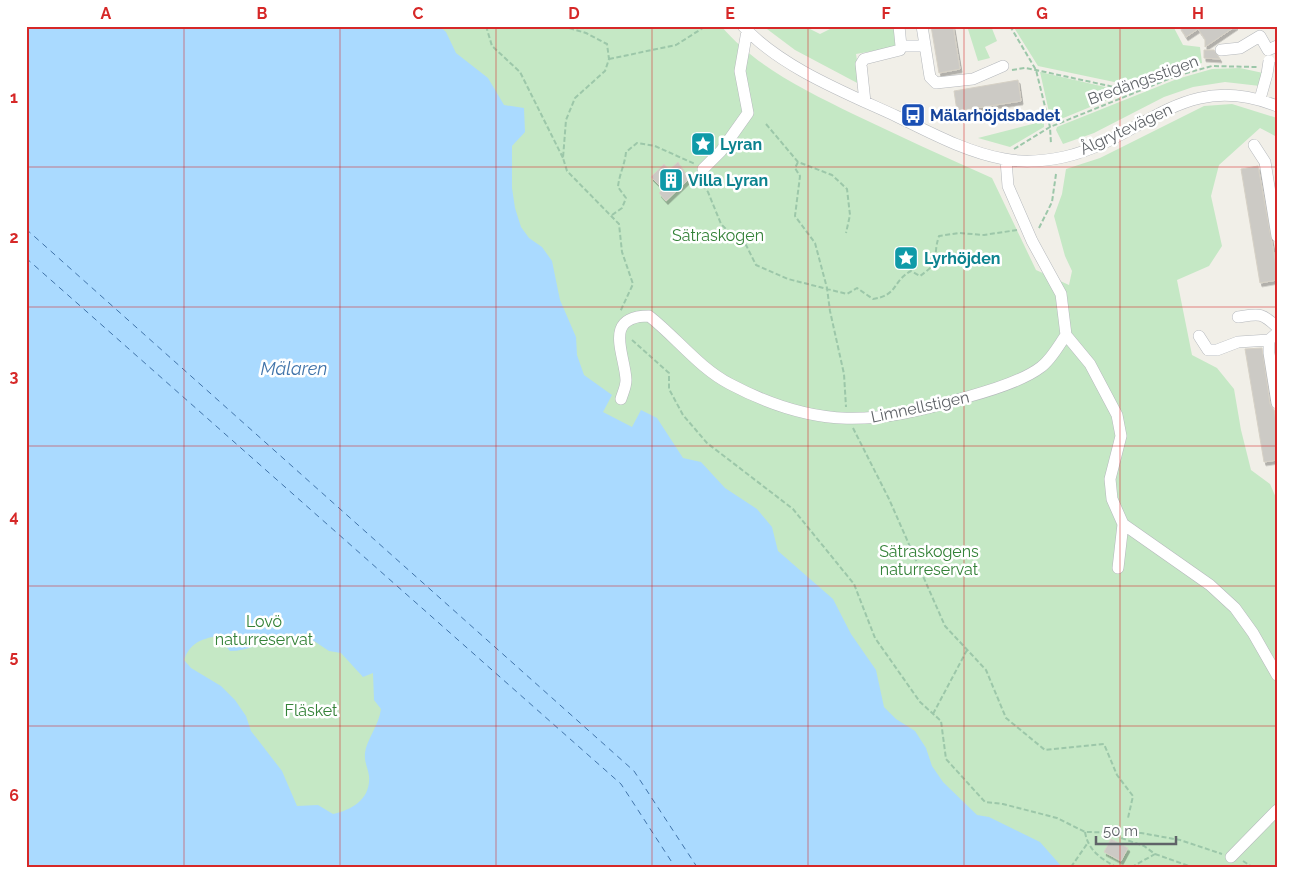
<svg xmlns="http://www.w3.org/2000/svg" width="1303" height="893" viewBox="0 0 1303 893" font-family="Raleway,sans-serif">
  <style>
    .green { fill: #c5e8c5 }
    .water { fill: #aadaff; fill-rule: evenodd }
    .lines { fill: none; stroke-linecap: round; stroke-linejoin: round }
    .ferry { stroke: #4174aa; stroke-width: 1; stroke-dasharray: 6 5; stroke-linecap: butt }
    .building { fill: #cccac5; stroke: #d6d1c6; filter: url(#shadow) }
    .minor-casing { stroke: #b5b8bc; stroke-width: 12 }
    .path { stroke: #9cc7a9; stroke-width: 2; stroke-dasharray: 5 2.5; stroke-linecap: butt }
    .minor { stroke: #fff; stroke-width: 11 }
    .minor-bridge-casing { stroke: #b5b8bc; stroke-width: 12; stroke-linecap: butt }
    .minor-bridge { stroke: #fff; stroke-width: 11 }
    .grid { fill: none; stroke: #d62828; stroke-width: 1; stroke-opacity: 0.55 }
    .labels { text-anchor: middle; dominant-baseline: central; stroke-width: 5; stroke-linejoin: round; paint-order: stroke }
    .street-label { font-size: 16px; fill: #5f6368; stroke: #fff }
    .transit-label { font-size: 16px; font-weight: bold; fill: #164399; stroke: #fff; text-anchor: start }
    .culture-label { font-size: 16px; font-weight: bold; fill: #0d838f; stroke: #fff; text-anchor: start }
    .park-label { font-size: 16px; fill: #348238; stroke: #fff }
    .water-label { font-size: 18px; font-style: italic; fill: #4174aa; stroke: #fff }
    .neatline { fill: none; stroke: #d62828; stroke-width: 2 }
    .grid-label { font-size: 16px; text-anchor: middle; font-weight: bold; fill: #d62828 }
  </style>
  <defs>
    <filter id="shadow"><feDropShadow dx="2" dy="3.5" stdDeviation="0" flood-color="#0004"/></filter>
  </defs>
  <rect width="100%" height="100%" fill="#f1efe8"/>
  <path class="green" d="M 439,26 L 721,26 C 757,68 805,90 853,114 C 899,136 945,157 992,178 L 1036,270 L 1069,285 L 1072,271 L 1065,256 L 1054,216 L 1062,194 L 1066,169 L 1100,158 L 1204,106 L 1232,104 L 1277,118 L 1277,137 L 1260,128 L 1219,165 L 1211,196 L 1222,246 L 1209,266 L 1177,280 L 1192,355 L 1217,368 L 1234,389 L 1241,430 L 1251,470 L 1270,484 L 1277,500 L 1277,867 L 26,867 L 26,311 L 441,28 Z
    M 763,26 L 804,26 L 820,34 L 836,26 L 897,26 L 901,46 L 856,54 L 861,85 L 795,50 Z
    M 967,26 L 991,26 L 997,41 L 985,47 L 990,58 L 978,61 Z
    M 1013,26 L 1173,26 L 1183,45 L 1200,47 L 1202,63 L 1174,70 L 1138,87 L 1038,66 Z
    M 1240,68 L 1263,73 L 1260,86 L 1225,82 L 1193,87 L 1164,97 L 1094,133 L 1063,144 L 1056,130 L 1057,127 L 1177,79 L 1212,69 Z
    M 1040,72 L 1127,92 L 1056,121 L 1051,121 Z
    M 1044,121 L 1044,127 L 1010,147 L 978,138 Z"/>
  <path class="water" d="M 26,26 L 439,26 L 446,32 L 456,53 L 488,78 L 504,105 L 524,108 L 525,132 L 512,146 L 512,188 L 515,208 L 521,227 L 529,238 L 542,247 L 552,261 L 560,300 L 576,337 L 577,355 L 584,375 L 612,395 L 603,412 L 632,427 L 641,410 L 657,418 L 683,458 L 701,462 L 725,488 L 757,509 L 772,527 L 778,551 L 833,599 L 851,634 L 876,670 L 884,707 L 896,719 L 915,731 L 926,748 L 932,766 L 943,782 L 977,815 L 989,817 L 1040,842 L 1062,867 L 26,867 ZM 275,635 L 311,639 L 329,651 L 341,653 L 363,677 L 373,673 L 374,700 L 381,709 C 379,725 366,741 365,753 C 364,762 368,768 369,776 C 371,799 352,810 333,814 L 318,805 L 297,806 L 282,771 L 251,731 L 246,716 L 235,700 L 221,686 L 191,668 L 184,660 C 190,643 201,639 217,636 L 230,651 C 246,651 262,644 275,635 Z"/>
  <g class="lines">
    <path class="ferry" d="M 26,229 L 634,771 L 697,867
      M 26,258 L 621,784 L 675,867"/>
  </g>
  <path class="building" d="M 931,26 L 953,26 L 960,69 L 939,73 Z
    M 1179,26 L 1236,26 L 1205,47 L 1205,39 L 1198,29 L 1186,37 Z
    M 1204,50 L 1214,50 L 1220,59 L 1204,58 Z
    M 1018,80 L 1021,101 L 957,111 L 954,91 Z
    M 678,162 L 689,179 L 666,201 L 659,193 L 663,189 L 651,177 L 664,164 L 669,170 Z
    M 1258,166 L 1277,271 L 1277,280 L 1260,283 L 1241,169 Z
    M 1262,348 L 1270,404 L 1274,410 L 1277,427 L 1277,460 L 1264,462 L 1245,349 Z
    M 1111,839 L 1128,848 L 1121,861 L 1104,852 Z"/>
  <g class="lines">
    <defs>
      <path id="minor" d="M 743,26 C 780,67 846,93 896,116 C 931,133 966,152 1004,159 C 1024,163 1045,161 1064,157 C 1146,138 1182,69 1277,106
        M 899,26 L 901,46 L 924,46
        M 922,26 L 930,77 L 936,83 L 973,79 L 1003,66
        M 1221,50 L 1240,48 L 1260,36 L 1268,50 L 1277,46
        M 1260,99 L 1267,74
        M 865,102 L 861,64 L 864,59 L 900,50 L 901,46
        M 1254,145 L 1265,162 L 1277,236
        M 1006,160 L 1008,186 L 1032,241 L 1061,294 L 1066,335 L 1090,364 L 1117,415 L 1121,436 L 1110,479 L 1112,499 L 1123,524 L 1210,585 L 1235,608 L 1253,633 L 1277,675
        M 703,169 L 721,151 L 748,113 L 740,71 L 747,31
        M 1238,317 C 1259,314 1261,312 1277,327
        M 1199,336 L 1208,350 L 1217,350 L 1238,342 L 1269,340 L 1277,333
        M 1269,340 L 1269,353 L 1277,403
        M 621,399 C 623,392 626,387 626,380 C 625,354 602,316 649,316 C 676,337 699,368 730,384 C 817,430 875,425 967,397 C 989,391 1023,381 1041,367 C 1051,360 1059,345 1066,335
        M 1118,568 L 1123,524
        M 1231,857 L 1277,810"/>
    </defs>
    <use href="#minor" class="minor-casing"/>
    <path class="path" d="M 486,26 L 492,46 L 520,72 L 563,158
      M 562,26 L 586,33 L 607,44 L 609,59 L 605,71 L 575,98 L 566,120 L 563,158 L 567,171 L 619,224 L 622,252 L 633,284 L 620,312
      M 1010,26 L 1036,70 L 1050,127 L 1051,144
      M 408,27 L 409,26
      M 609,59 L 676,45 L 706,26
      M 1012,70 L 1025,68 L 1036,70 L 1137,92
      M 766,124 L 798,162 L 832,175 L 847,189 L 850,215 L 846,233
      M 1014,149 L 1050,127 L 1176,76 L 1212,66 L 1257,67
      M 798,162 L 795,168 L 800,176 L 795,216 L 815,243 L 827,288 L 830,311 L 844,374 L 846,407
      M 698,179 L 708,192 L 721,224 L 731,234 L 746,245 L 756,265 L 788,279 L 847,294 L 857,288 L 873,299 C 899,295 892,281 911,271 L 920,276 C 944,259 931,260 939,236 L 959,233 L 984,235 L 1017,230
      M 612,215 L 622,208 L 626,198 L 618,187 C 619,175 625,164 626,152 L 637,143 L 655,146 L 695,164
      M 1039,228 L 1052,202 L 1056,174
      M 632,340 L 669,373 L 669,389 L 683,415 L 707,443 L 793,509 L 854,584 L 875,638 L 920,702 L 941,721 L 946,759 L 985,802 L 1003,804 L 1057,818 L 1085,832 L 1141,833 L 1180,840 L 1222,854
      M 853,428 L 889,499 L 945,626 L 986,670 L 1006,718 L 1045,750 L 1104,744 L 1117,775 L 1133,796 L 1128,818
      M 933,714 L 967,650
      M 1277,829 L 1277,858
      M 1085,832 C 1088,850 1100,858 1116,867
      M 1107,833 L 1144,846 L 1155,854 L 1132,867
      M 1155,854 L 1192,867
      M 1243,861 L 1252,867
      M 1071,867 L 1087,844"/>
    <use href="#minor" class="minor"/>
    <defs>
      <path id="minor-bridge" d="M 1267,74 L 1269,61"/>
    </defs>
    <use href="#minor-bridge" class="minor-bridge-casing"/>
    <use href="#minor-bridge" class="minor-bridge"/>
  </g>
  <path class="grid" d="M 184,26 L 184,867M 340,26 L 340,867M 496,26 L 496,867M 652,26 L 652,867M 808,26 L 808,867M 964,26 L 964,867M 1120,26 L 1120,867M 26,167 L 1277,167M 26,307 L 1277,307M 26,446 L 1277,446M 26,586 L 1277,586M 26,726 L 1277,726"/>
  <defs>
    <symbol id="bus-square" viewBox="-11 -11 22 22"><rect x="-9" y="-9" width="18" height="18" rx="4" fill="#1a4fb4" stroke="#fff"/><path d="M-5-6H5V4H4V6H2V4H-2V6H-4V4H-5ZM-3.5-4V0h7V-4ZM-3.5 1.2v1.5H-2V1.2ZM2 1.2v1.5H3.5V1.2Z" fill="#fff"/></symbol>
    <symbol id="sight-square" viewBox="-11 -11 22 22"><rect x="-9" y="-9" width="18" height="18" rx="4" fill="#0f9aa8" stroke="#fff"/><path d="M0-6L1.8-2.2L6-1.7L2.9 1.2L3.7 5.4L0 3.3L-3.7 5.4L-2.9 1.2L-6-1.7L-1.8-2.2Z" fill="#fff"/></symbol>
    <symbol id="building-square" viewBox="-11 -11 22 22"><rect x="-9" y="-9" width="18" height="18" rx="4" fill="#0f9aa8" stroke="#fff"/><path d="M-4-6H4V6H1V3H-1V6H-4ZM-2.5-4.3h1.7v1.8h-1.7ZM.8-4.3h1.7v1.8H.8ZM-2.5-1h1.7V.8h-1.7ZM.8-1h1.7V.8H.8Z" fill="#fff"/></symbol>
  </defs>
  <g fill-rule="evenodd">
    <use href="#bus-square" x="899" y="101" width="28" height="28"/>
    <use href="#sight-square" x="689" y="130" width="28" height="28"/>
    <use href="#building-square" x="657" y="166" width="28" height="28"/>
    <use href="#sight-square" x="892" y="244" width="28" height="28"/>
  </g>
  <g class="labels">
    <g class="street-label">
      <text transform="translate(1143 80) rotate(-20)">Bredängsstigen</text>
      <text transform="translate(1126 129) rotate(-25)">Ålgrytevägen</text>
      <text transform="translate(920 407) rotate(-12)">Limnellstigen</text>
    </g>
    <g class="transit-label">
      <text x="930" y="115">Mälarhöjdsbadet</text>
    </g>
    <g class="culture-label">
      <text x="720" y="144">Lyran</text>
      <text x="688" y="180">Villa Lyran</text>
      <text x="924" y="258">Lyrhöjden</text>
    </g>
    <g class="park-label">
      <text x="718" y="235">Sätraskogen</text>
      <text x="929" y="551">Sätraskogens<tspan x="929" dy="18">naturreservat</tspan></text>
      <text x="264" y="621">Lovö<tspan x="264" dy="18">naturreservat</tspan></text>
      <text x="311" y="710">Fläsket</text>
    </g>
    <g class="water-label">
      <text x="294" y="368">Mälaren</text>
    </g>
  </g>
  <rect width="1303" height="893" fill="none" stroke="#ffffff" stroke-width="55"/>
  <path d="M1096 836v8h80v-8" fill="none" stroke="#5f6368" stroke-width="2.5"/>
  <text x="1103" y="836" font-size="15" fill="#5f6368" stroke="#ffffff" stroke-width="4" paint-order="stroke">50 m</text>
  <rect x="28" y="28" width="1248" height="838" class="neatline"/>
  <g class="grid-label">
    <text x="106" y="19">A</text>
    <text x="262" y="19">B</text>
    <text x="418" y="19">C</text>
    <text x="574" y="19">D</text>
    <text x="730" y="19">E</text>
    <text x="886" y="19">F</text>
    <text x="1042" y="19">G</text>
    <text x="1198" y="19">H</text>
    <text x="14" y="103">1</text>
    <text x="14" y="243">2</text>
    <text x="14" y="382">3</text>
    <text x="14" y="522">4</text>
    <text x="14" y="662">5</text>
    <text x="14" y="801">6</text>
  </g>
</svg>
